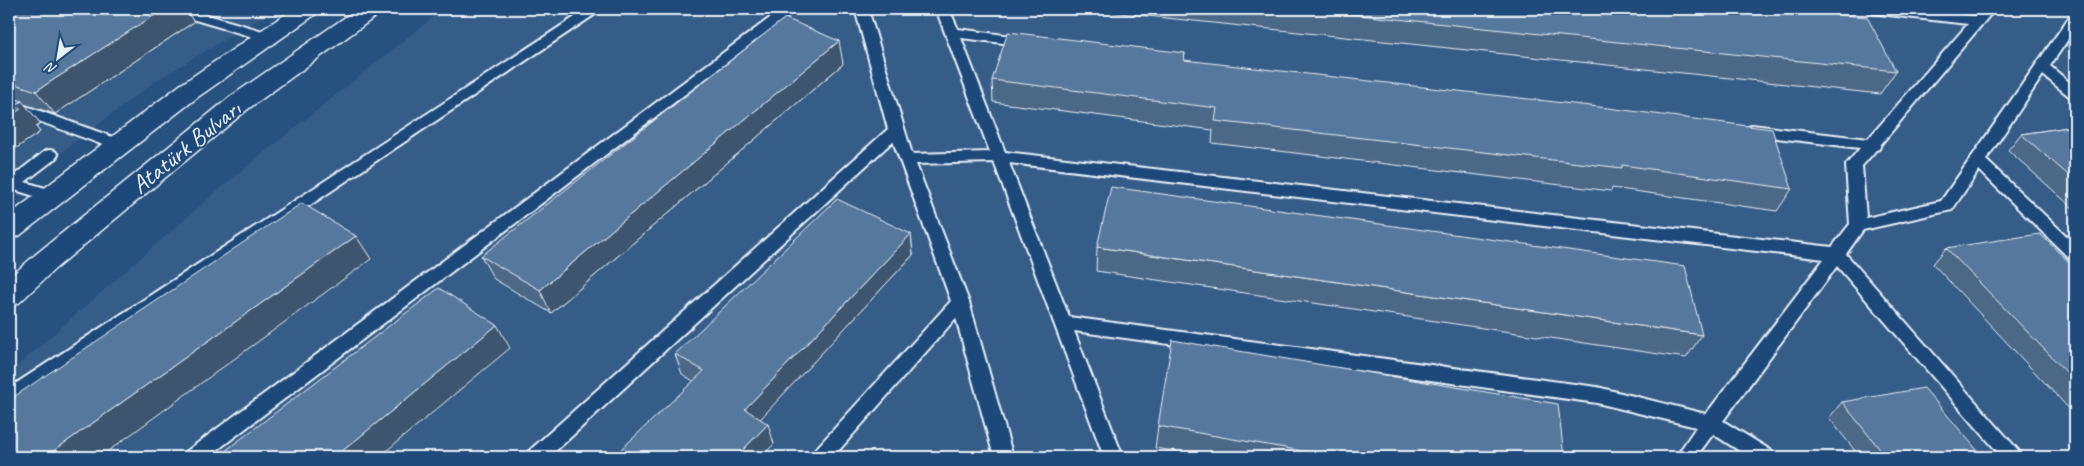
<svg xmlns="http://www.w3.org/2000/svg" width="2084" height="466" viewBox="0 0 2084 466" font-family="Caveat,sans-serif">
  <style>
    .built { fill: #355d88 }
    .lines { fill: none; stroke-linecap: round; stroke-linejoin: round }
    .service-casing { stroke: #e8f1f8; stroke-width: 4 }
    .primary-casing { stroke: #e8f1f8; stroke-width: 3 }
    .service { fill: #1f4a7a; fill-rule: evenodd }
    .primary { fill: #1f4a7a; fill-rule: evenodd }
    .wall { fill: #4b6787; stroke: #e8f1f8 }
    .shaded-wall { fill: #3d546e; stroke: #e8f1f8 }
    .building { fill: #57789d; stroke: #e8f1f8 }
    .labels { text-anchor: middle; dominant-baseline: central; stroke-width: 4; stroke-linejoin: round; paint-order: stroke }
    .street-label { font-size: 25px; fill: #e8f1f8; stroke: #1f4a7a }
  </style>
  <rect width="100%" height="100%" fill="#27517f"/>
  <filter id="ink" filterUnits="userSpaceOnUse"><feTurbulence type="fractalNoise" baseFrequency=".02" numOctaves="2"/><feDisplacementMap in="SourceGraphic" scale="10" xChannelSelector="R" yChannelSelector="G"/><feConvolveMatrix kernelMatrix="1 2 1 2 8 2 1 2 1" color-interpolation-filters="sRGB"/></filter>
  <g filter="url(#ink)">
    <path class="built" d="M 9,9 L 276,9 L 157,80 L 9,192 Z
      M 443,9 L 2075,9 L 2075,457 L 9,457 L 9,373 L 225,184 Z"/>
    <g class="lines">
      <defs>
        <path id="service" d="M 166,9 L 187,9 L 273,34 L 275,37 L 268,41 L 263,40 L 168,12 Z
          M 587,9 L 603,9 L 16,402 L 9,405 L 9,388 Z
          M 782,9 L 797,9 L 208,457 L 185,457 L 187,451 Z
          M 855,9 L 868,9 L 912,154 L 990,152 L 936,9 L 949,9 L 958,29 L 1028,38 L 1035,42 L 1028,46 L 961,38 L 1005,152 L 1832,247 L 1850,224 L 1846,165 L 1860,148 L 1752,135 L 1745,130 L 1752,125 L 1868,139 L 1968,24 L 1870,13 L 1864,9 L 1904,9 L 1974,16 L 1981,9 L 1995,9 L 1881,144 L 1879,149 L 1876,150 L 1862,166 L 1866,218 L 1941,201 L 2070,16 L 2075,15 L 2075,29 L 2050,66 L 2075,87 L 2075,99 L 2070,97 L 2043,75 L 1986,160 L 2075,244 L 2075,260 L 2069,258 L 1979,170 L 1952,210 L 1863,230 L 1846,254 L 2024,457 L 2002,457 L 1837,266 L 1723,421 L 1772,451 L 1774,457 L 1749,457 L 1713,434 L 1696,457 L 1676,457 L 1696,427 L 1597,403 L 1074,331 L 1123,457 L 1104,457 L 994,162 L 916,164 L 969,302 L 1013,457 L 994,457 L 956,318 L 833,457 L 812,457 L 814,451 L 951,301 L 893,141 L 549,457 L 527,457 L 529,451 L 888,129 ZM 1009,163 L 1824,259 L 1706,414 L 1597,387 L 1069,317 Z
          M 9,100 L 124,141 L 127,145 L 124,149 L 114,149 L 9,110 Z
          M 50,150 L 55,151 L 58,155 L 55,159 L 25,182 L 59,192 L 61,196 L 59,200 L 53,202 L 15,190 L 9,192 L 9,179 L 45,151 Z"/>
        <path id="primary" d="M 293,9 L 319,9 L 316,14 L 198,97 L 19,236 L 9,239 L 9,215 L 180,85 Z
          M 357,9 L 382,9 L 379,14 L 248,109 L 55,269 L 19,303 L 9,306 L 9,278 L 35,255 L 230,97 Z"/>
      </defs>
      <use href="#service" class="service-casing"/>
      <use href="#primary" class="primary-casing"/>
      <use href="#service" class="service"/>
      <use href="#primary" class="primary"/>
    </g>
    <path class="wall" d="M 9,9 L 185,9 L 194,22 L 55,114 L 24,104 L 41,124 L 36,127 L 40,132 L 9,153 Z
      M 193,9 L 213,9 L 207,13 Z
      M 1082,9 L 1780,9 L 1896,71 L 1880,94 Z
      M 2075,34 L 2075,52 L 2066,45 Z
      M 1185,53 L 1184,61 L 1792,189 L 1777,211 L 1612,188 L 1611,191 L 1212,143 L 1213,130 L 993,102 L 992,80 Z
      M 843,64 L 551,313 L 494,279 L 481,256 Z
      M 2075,126 L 2075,210 L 2008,150 L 2021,134 Z
      M 911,234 L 913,255 L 760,419 L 774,444 L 693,381 L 682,374 L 675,354 Z
      M 1097,247 L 1702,335 L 1686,358 L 1096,271 Z
      M 1946,248 L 2075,268 L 2075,415 L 1933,264 Z
      M 1842,402 L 1983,457 L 1860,457 L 1829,418 Z
      M 1158,426 L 1564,457 L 1208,457 L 1155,448 Z"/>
    <path class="shaded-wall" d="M 164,9 L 185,9 L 194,22 L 55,114 L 36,91 Z
      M 204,9 L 213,9 L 207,13 Z
      M 839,41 L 843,64 L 551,313 L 540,290 Z
      M 22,101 L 41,124 L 36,127 L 40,132 L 9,153 L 9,117 L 14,106 Z
      M 911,234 L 913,255 L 751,429 L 745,409 Z
      M 356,236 L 371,259 L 100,457 L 45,457 Z
      M 497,325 L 510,348 L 379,457 L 335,457 Z
      M 768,424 L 774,444 L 761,457 L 736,457 Z"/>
    <path class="building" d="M 9,9 L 164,9 L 36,91 L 9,82 Z
      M 1301,9 L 1780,9 L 1867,17 L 1896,71 Z
      M 785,18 L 839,41 L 540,290 L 481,256 Z
      M 1008,32 L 1185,53 L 1184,60 L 1608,108 L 1772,129 L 1792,189 L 1622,165 L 1622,168 L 1215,121 L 1217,108 L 992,80 Z
      M 9,96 L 22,101 L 14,106 L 21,109 L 9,117 Z
      M 2075,126 L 2075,181 L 2021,134 Z
      M 1111,187 L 1685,266 L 1702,335 L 1097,247 Z
      M 837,199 L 911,234 L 745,409 L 768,424 L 736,457 L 613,457 L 704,371 L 675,354 Z
      M 302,203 L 356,236 L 45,457 L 9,457 L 9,400 Z
      M 2040,234 L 2075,268 L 2075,381 L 1946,248 Z
      M 439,288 L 497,325 L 335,457 L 217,457 Z
      M 1172,340 L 1558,404 L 1564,457 L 1337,457 L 1158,426 Z
      M 1924,388 L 1983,457 L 1886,457 L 1842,402 Z"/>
  </g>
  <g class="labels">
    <g class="street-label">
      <text transform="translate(186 147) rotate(-39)">Atatürk Bulvarı</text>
    </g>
  </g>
  <rect width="2084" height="466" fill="none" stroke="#1f4a7a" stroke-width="30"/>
  <rect x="15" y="15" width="2054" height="436" fill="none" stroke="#e8f1f8" stroke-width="2" filter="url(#ink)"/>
  <g transform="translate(58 58) rotate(211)" stroke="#1f4a7a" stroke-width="4" paint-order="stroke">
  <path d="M0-4L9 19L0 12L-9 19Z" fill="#e8f1f8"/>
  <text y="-8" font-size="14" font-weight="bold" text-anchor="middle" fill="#e8f1f8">N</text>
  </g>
</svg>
